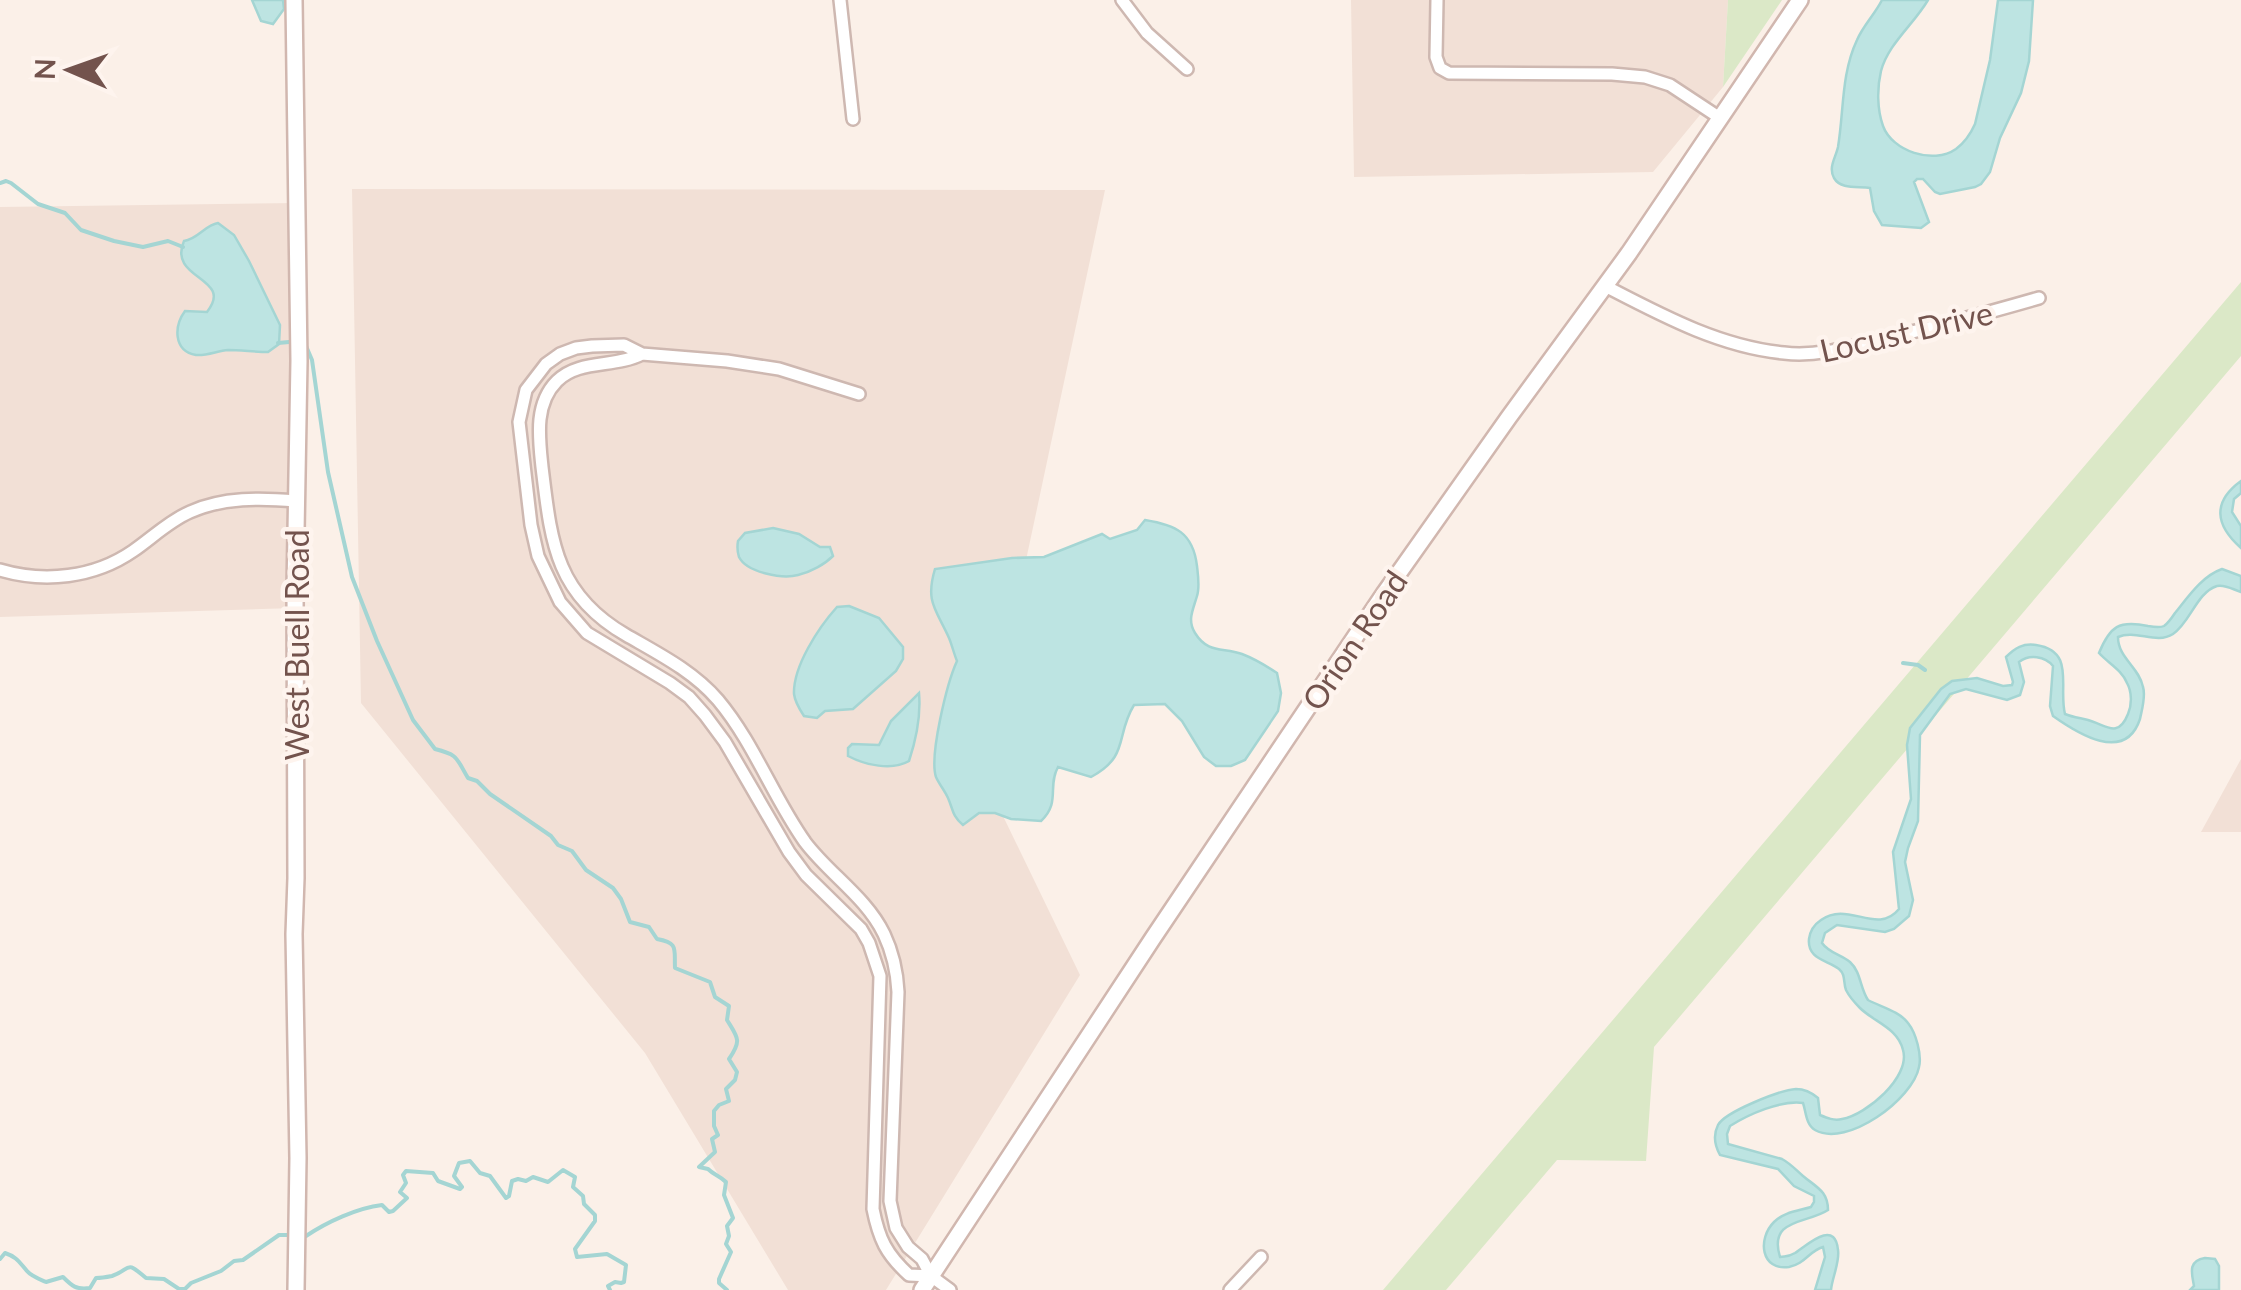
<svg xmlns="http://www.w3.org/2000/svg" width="2241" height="1290" viewBox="0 0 2241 1290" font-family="Lato,sans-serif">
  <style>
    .residential { fill: #f2e0d6 }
    .green { fill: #dbe8c7 }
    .water { fill: #bde4e2; stroke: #a4d5d3; stroke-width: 2.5 }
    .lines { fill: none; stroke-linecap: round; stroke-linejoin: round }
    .stream { stroke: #a4d5d3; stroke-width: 4 }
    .street-casing { stroke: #ceb8b1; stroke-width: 16 }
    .secondary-casing { stroke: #d1b7af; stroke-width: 20 }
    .street { stroke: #fff; stroke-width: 11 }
    .secondary { stroke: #fff; stroke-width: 15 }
    .labels { text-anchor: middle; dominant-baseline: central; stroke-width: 9; stroke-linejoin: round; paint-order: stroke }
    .street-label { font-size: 32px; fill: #73534d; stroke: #fef4ee }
  </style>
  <rect width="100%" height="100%" fill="#fbf0e8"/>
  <path class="residential" d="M 1351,0 L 1728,0 L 1723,87 L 1653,172 L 1354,177 Z
    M 352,189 L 1105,190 L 1016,607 L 988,785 L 1080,975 L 886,1290 L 788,1290 L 645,1053 L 361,703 Z
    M 298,203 L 295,608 L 0,617 L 0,207 Z
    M 2241,759 L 2241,832 L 2201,832 Z"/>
  <path class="green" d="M 1728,0 L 1782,0 L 1723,87 Z
    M 2241,282 L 2241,356 L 1654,1047 L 1646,1161 L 1557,1160 L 1446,1290 L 1383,1290 Z"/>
  <path class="water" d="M 252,0 L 283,0 L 284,9 L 273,24 L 261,21 Z
    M 1882,0 L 1928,0 C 1914,24 1888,44 1881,71 C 1877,88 1877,109 1883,126 C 1892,151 1933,165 1956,149 C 1964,143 1971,133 1975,124 L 1990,60 L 1998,0 L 2033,0 L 2029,61 L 2021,93 L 2000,138 L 1990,172 L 1981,184 L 1975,187 L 1940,194 L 1935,192 L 1923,179 L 1917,179 L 1914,182 L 1929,222 L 1921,228 L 1882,225 L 1874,211 L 1870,188 C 1858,186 1841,190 1834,178 C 1828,167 1836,157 1838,147 C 1844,111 1841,74 1857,40 C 1863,26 1875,14 1882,0 Z
    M 218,223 L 234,235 L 249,261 L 280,325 L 279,344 L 268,352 C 255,352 241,350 228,350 C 217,351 207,356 196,355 C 173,351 174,326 185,311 L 207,312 C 235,277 167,280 184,241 C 198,239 205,225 218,223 Z
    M 2241,481 L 2241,493 L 2234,499 L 2232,512 L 2241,526 L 2241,548 C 2215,525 2212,502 2241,481 Z
    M 1145,520 C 1175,525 1193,532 1197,566 C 1198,575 1200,587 1197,596 C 1193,610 1187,620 1195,633 C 1208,654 1223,647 1242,654 C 1255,659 1265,665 1277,673 L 1281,693 L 1278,711 L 1245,760 L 1231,766 L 1216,766 L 1204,757 L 1182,721 L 1165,704 L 1134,705 C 1115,736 1130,756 1091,777 L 1058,767 C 1047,787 1061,802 1041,821 L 1011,819 L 995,813 L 979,813 L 963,825 C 952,816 953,809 948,798 C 945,791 939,784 936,777 C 929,756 947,683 957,661 C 954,654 952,645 949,638 C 936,609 925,602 935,569 L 1012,558 L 1044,557 L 1102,534 L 1110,539 L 1137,530 Z
    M 773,528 L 799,534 L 820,547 L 830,547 L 833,556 C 825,564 811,572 798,575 C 783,579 747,573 739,557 C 737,551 737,547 738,541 L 745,533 Z
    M 2222,569 L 2241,576 L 2241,592 C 2234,590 2225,584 2217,586 C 2197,592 2190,623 2173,634 C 2156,645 2136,629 2118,637 C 2118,658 2139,667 2143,687 C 2146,696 2142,709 2140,719 C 2125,764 2077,733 2053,716 L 2050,706 L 2053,666 C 2045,656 2029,654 2019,662 L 2024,682 L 2020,695 L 2007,700 L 1966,689 L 1950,694 L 1920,735 L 1918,821 L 1908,848 L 1905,862 L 1913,900 L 1909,916 L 1894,929 L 1885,932 L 1837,925 L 1825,933 L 1822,943 C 1829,953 1840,954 1850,962 C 1861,972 1860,988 1868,1000 C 1881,1007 1899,1011 1908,1023 C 1916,1033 1922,1055 1919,1067 C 1913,1099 1847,1148 1815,1130 C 1806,1125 1806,1112 1803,1103 C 1781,1100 1749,1114 1730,1126 L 1727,1134 L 1728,1144 L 1782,1159 C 1791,1164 1796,1170 1803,1176 C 1816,1187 1828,1191 1828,1210 C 1807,1224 1768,1218 1780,1257 C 1788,1256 1788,1257 1795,1253 C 1806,1246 1835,1218 1838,1250 C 1840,1262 1832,1278 1831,1290 L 1815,1290 L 1825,1257 L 1823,1247 C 1809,1251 1805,1264 1789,1267 C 1761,1271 1757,1239 1774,1222 C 1784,1212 1798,1211 1811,1207 L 1814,1202 L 1814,1196 L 1794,1186 L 1778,1169 L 1720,1155 C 1715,1146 1713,1135 1718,1125 C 1725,1112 1780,1090 1796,1089 C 1805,1089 1811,1092 1818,1098 L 1820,1115 C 1827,1118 1834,1121 1842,1119 C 1866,1115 1911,1077 1903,1050 C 1898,1028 1874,1022 1860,1008 C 1855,1003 1849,996 1846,990 C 1843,982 1846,975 1839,969 C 1827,960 1807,959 1809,939 C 1810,931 1815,924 1821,920 C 1848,900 1877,936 1899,909 L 1893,852 L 1911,799 L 1907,745 L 1910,728 L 1941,689 L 1952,681 L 1977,678 L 2003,686 L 2012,685 L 2013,682 L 2006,657 C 2015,648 2023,643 2036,645 C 2076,651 2058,687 2065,714 C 2072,717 2080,718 2088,720 C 2106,725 2118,739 2128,714 C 2132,705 2132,692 2127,683 C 2122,670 2108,663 2099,653 C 2110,626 2119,620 2148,626 C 2154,627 2160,628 2164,626 C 2167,624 2173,616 2175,613 C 2188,597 2202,576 2222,569 Z
    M 849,606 L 879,618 L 903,647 L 903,659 L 896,671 L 853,709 L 825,711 L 817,718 L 804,716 C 800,710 795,702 794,694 C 793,666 819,627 837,607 Z
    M 919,693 C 921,716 916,740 909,761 C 892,771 865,765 848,756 L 848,748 L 852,744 L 879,745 L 891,721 Z
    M 2205,1258 L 2215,1259 L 2219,1266 L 2219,1290 L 2190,1290 L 2194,1286 C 2192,1274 2187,1261 2205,1258 Z"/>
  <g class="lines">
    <path class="stream" d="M 0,183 L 6,181 L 11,183 L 38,204 L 65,213 L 81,230 L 114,241 L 143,247 L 168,241 L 183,247
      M 278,343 L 289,342
      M 306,346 L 312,360 L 328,472 L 352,577 L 377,641 L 413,720 L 435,749 C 459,755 456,758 468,778 L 477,781 L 490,794 L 551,836 L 558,845 L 572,851 L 586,870 L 613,888 L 621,899 L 630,922 L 649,927 L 657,939 C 679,943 674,949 675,968 L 710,982 L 715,997 L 729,1006 L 727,1020 C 738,1038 742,1040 729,1059 L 737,1072 L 735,1080 L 726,1089 L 729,1101 L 719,1105 L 714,1111 L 714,1126 L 718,1135 L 712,1139 L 715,1152 L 699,1167 L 708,1169 C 714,1175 720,1176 726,1182 L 724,1195 L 733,1218 L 727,1226 L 729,1236 L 726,1244 L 731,1252 L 719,1279 L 719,1283 L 727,1290
      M 1903,663 L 1918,665 L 1925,670
      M 306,1236 C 327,1222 357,1208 382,1205 L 389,1212 L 393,1211 L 407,1198 L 400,1192 L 406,1183 L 403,1175 L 406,1171 L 433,1173 L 438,1181 L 460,1189 L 462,1187 L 454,1176 L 459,1163 L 470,1161 L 480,1173 L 490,1176 L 506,1198 L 509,1196 L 512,1181 L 518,1179 L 526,1181 L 533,1177 L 548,1182 L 563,1170 L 575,1177 L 573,1187 L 583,1196 L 584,1204 L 595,1215 L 595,1221 L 575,1249 L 577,1257 L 607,1254 L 626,1265 L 624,1282 L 621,1283 L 615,1282 L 608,1286 L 610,1290
      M 0,1259 L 5,1253 C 17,1257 19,1262 27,1271 C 31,1276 39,1279 46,1282 L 63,1277 C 72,1286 76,1290 90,1288 L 96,1278 C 101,1278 107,1277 112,1276 C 132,1269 124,1259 146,1278 L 164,1279 L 179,1289 L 185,1289 L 191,1283 L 221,1271 L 234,1261 L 243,1260 L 279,1235 L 288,1235"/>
    <defs>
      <path id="street" d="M 840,0 L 853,119
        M 1122,0 L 1147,33 L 1187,69
        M 1437,0 L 1436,57 L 1440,68 L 1449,73 L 1612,74 L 1645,77 L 1670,85 L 1720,118
        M 1605,286 C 1661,315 1720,347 1784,353 C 1817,357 1850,347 1882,339 C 1935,327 1987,313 2039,298
        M 642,354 C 615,368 579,359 557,381 C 534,404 539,438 542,467 C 551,541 555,594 626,635 C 659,654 693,671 718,700 C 754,743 773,797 805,842 C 829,874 866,897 884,934 C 893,953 897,972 898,992 L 890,1201 L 896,1228 L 908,1247 L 922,1259 L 931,1276 L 950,1290
        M 859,394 L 779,369 L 727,361 L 642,354 L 624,345 L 592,346 L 576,348 L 560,354 L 546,364 L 526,390 L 519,422 L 531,525 L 538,556 L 560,602 L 587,633 L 670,683 L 689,697 L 705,715 L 725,742 L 789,852 L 806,875 L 861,929 L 869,943 L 880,976 L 873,1209 C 879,1239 886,1254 909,1275 L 931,1276
        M 0,570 C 44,583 94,578 133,551 C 152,538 169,521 190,512 C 223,497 261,498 296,501
        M 1230,1290 L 1261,1257"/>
      <path id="secondary" d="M 294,0 L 299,361 L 295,589 L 296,878 L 294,934 L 298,1158 L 296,1290
        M 922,1290 L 1153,938 L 1384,594 L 1509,417 L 1629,253 L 1800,0"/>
    </defs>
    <use href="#street" class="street-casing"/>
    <use href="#secondary" class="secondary-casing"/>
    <use href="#street" class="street"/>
    <use href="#secondary" class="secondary"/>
  </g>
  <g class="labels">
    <g class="street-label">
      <text transform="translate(1906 331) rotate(-13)">Locust Drive</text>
      <text transform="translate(1354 640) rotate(-56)">Orion Road</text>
      <text transform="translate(296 645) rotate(-90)">West Buell Road</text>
    </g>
  </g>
  <g transform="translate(70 70) rotate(272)" stroke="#fef4ee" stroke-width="8" paint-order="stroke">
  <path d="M0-8L18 38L0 25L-18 38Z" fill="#73534d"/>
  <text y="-15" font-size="28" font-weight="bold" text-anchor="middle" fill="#73534d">N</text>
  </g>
</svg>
